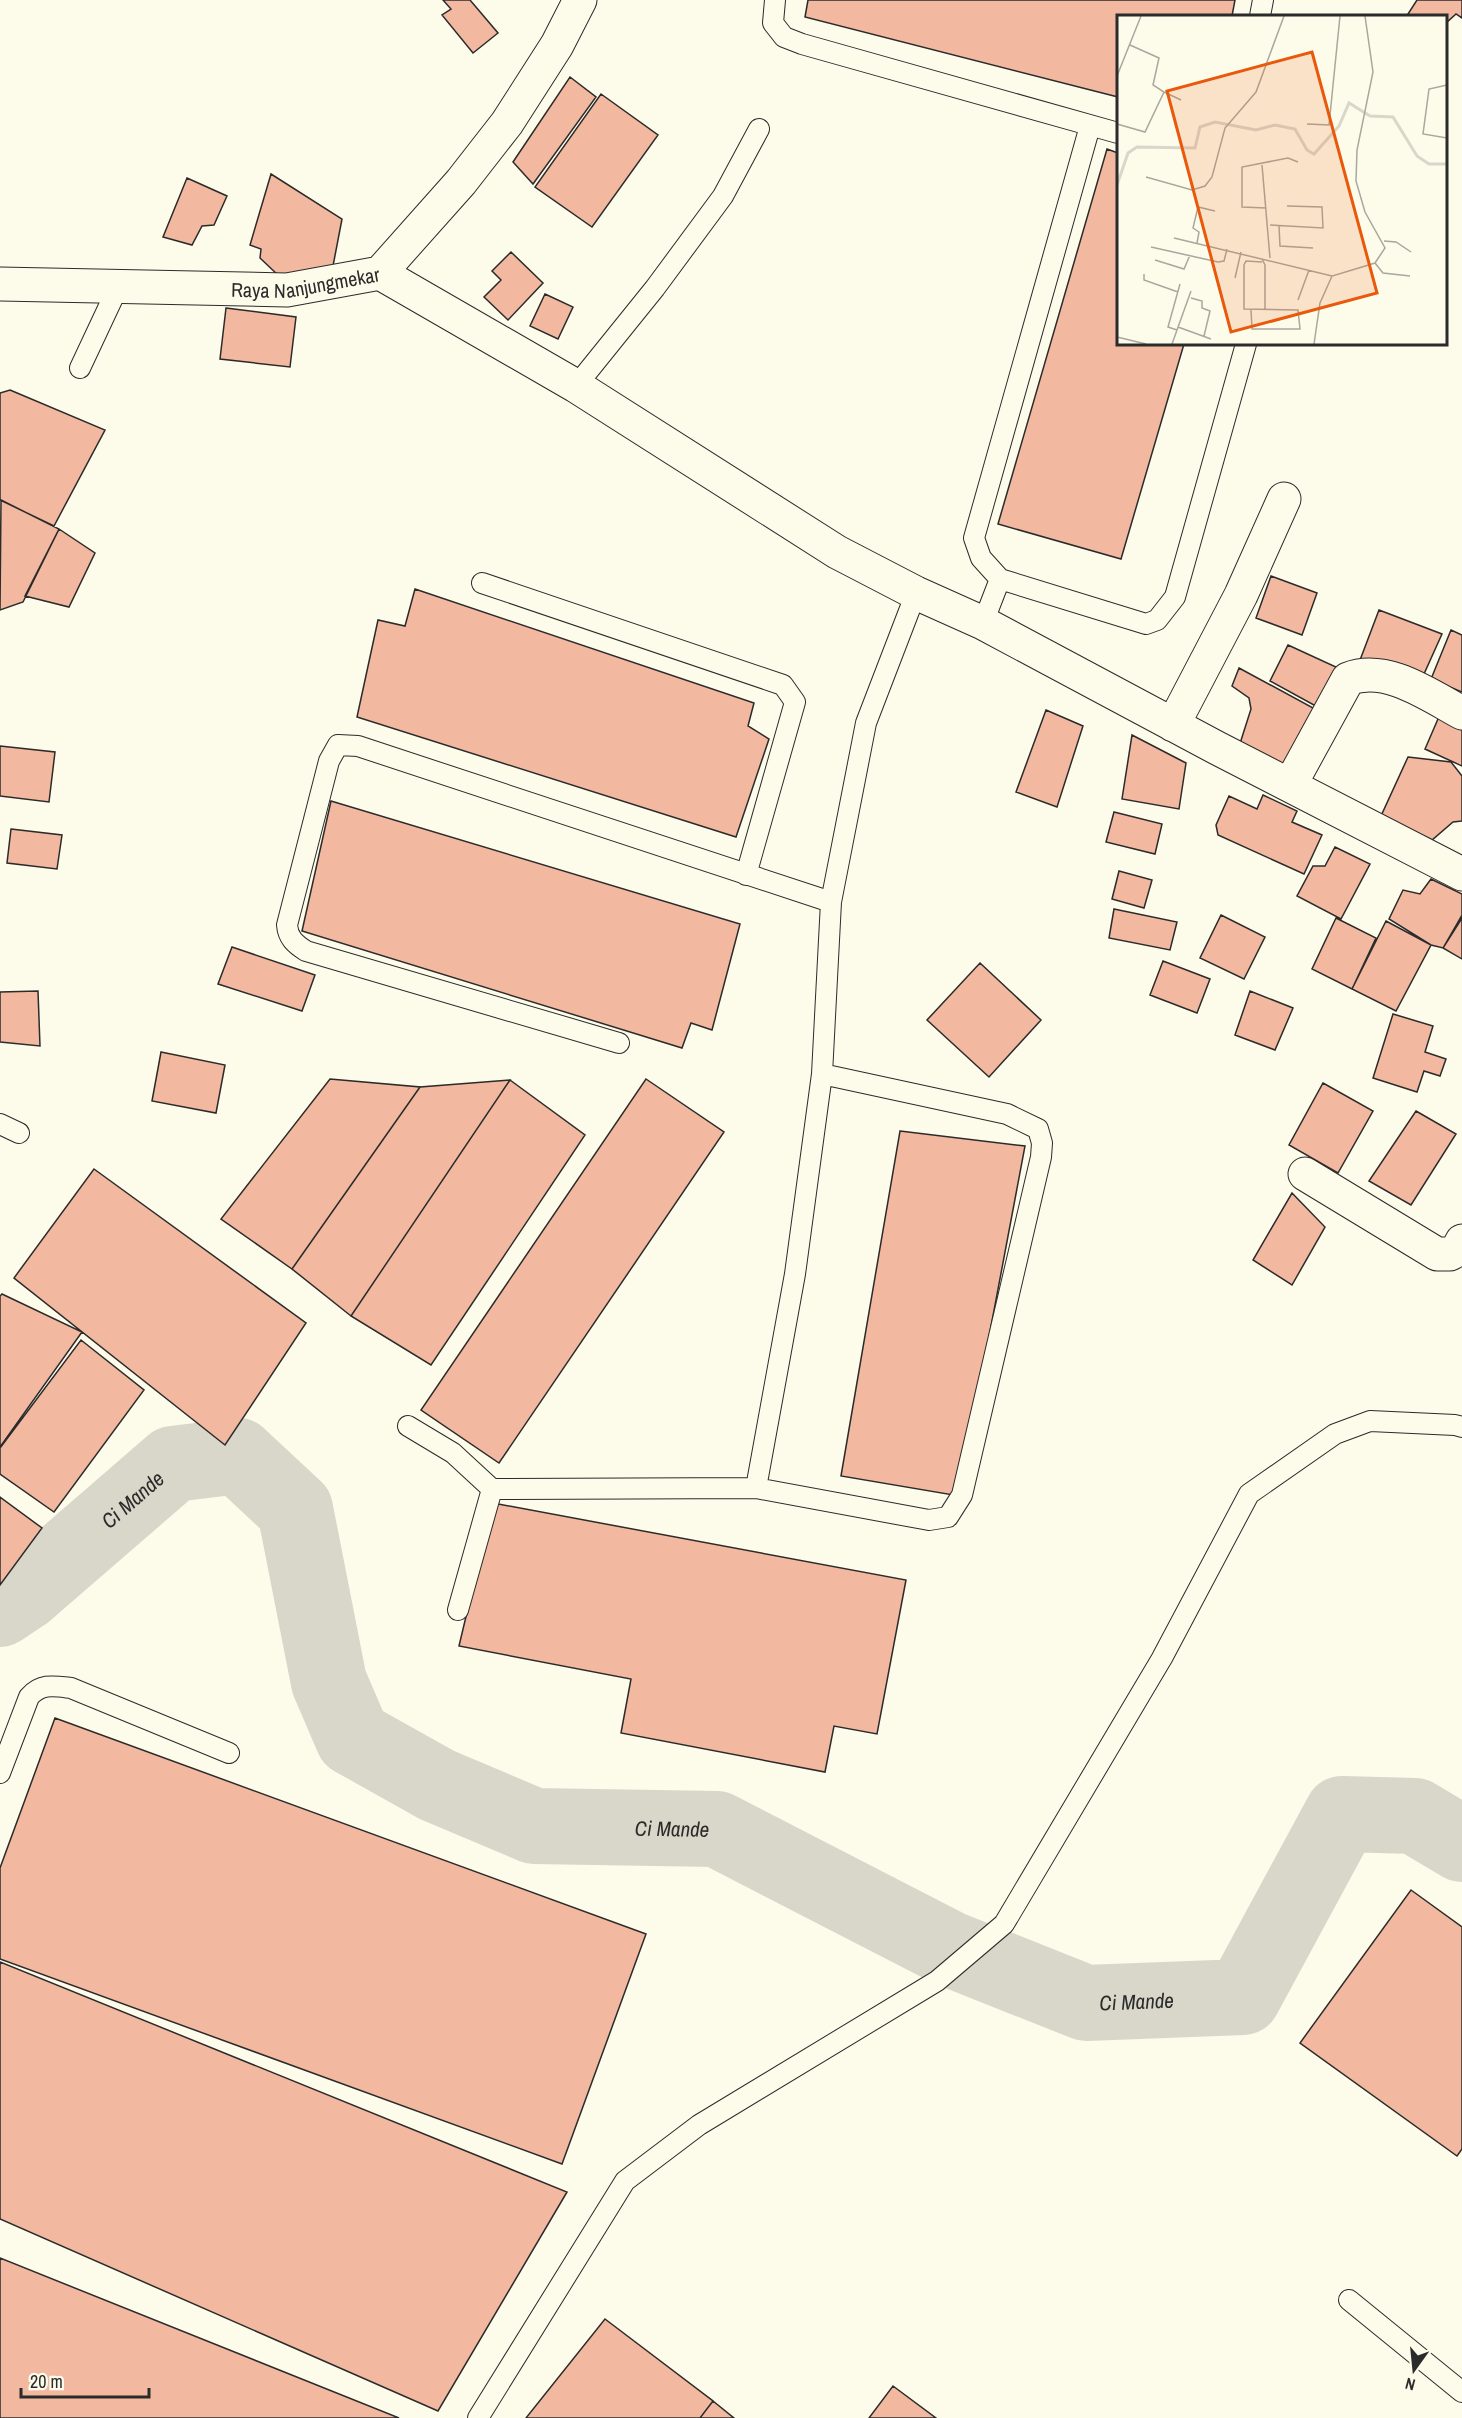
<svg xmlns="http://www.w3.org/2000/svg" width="1462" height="2418" viewBox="0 0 1462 2418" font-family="'Archivo Narrow',sans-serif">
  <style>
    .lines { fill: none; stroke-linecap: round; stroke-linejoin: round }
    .river { stroke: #d8d7c9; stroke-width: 76 }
    .building { fill: #f2b8a0; stroke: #2b2b2b; stroke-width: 1.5 }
    .lane-casing { stroke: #2b2b2b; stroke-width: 22 }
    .street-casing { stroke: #2b2b2b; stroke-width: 35 }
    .secondary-casing { stroke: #2b2b2b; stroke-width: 35 }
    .lane { stroke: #fdfbea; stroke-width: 20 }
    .street { stroke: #fdfbea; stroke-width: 33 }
    .secondary { stroke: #fdfbea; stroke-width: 33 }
    .labels { text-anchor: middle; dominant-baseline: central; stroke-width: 4.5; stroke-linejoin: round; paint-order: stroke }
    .street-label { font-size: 20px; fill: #2b2b2b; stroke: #fdfbea }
    .water-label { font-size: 21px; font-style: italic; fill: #2b2b2b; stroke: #fdfbea }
    .inset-river { fill: none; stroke: #d8d7c9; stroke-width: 3 }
    .inset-road { fill: none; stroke: #a9a89e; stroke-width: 1.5 }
    .view { fill: #e8590c; fill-opacity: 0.15; stroke: #e8590c; stroke-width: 3 }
    .inset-edge { fill: none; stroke: #2b2b2b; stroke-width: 3 }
  </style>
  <rect width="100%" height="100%" fill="#fdfbea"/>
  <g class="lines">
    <path class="river" id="s1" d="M 0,1609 L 24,1593 L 173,1464 L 238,1456 L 295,1509 L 329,1682 L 353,1738 L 437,1785 L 534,1826 L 717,1829 L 950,1949 L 1086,2003 L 1243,1997 L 1342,1814 L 1415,1816 L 1462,1844"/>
  </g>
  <path class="building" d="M 443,0 L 470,0 L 498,33 L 473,53 L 442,15 L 451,9 Z
    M 808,0 L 1235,0 L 1232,16 L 1118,16 L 1118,97 L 805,17 Z
    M 1417,0 L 1462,0 L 1462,18 L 1456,14 L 1446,23 L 1446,16 L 1412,16 L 1408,14 Z
    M 570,77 L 596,97 L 533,184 L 513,162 Z
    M 601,94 L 658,135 L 592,227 L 535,187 Z
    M 1107,149 L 1118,153 L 1118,344 L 1184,344 L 1121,559 L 998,524 Z
    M 271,174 L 342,219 L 333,266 L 280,277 L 260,258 L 261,249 L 250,245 Z
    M 187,178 L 227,196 L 214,225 L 202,226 L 192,245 L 163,237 Z
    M 511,252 L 543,283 L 508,320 L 484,297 L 501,280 L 492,271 Z
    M 545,294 L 573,307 L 558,339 L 530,326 Z
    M 226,308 L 296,317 L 290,367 L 220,359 Z
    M 10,390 L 105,430 L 54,526 L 0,500 L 0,393 Z
    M 1,500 L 59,529 L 23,602 L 0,610 Z
    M 59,529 L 95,553 L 69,607 L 25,596 Z
    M 1271,576 L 1317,593 L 1302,635 L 1256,618 Z
    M 415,589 L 754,703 L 748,726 L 769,739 L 736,837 L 357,717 L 378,620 L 405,626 Z
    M 1379,610 L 1442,634 L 1419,685 L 1357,668 Z
    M 1451,630 L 1462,635 L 1462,692 L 1431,679 Z
    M 1288,645 L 1349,673 L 1323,710 L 1270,681 Z
    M 1239,668 L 1315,709 L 1280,776 L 1237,753 L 1251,709 L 1249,698 L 1232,686 Z
    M 1046,710 L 1083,726 L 1057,807 L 1016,792 Z
    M 1441,712 L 1462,722 L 1462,766 L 1425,749 Z
    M 1132,735 L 1186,763 L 1179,809 L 1122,799 Z
    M 0,746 L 55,752 L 49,802 L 0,796 Z
    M 1408,757 L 1451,762 L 1462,776 L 1462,821 L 1453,822 L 1432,840 L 1381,816 Z
    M 1263,795 L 1297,811 L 1292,822 L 1322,835 L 1304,874 L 1218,835 L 1216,825 L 1229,796 L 1257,809 Z
    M 331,801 L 740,924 L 712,1030 L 691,1023 L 682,1048 L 302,931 Z
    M 1114,812 L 1162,824 L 1155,854 L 1106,842 Z
    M 11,829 L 62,835 L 57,869 L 7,863 Z
    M 1335,847 L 1370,864 L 1341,919 L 1297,896 L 1313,866 L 1325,866 Z
    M 1119,871 L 1152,880 L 1144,908 L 1112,899 Z
    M 1431,879 L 1462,894 L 1462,915 L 1443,948 L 1431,945 L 1389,919 L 1403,890 L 1420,894 Z
    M 1114,909 L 1177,922 L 1170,950 L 1109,938 Z
    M 1221,915 L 1265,937 L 1244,979 L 1200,958 Z
    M 1336,918 L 1376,938 L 1352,989 L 1312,969 Z
    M 1462,918 L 1462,959 L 1443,948 Z
    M 1386,921 L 1431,945 L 1396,1011 L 1352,989 Z
    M 232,947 L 315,975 L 302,1011 L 218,984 Z
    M 1163,961 L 1210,979 L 1197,1013 L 1150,995 Z
    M 980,963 L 1041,1020 L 989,1077 L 927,1020 Z
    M 38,991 L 40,1046 L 0,1042 L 0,992 Z
    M 1250,991 L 1293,1008 L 1275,1050 L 1235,1035 Z
    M 1393,1014 L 1433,1026 L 1425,1052 L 1446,1059 L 1440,1076 L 1424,1071 L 1417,1092 L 1373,1078 Z
    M 161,1052 L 225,1065 L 216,1113 L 152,1101 Z
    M 330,1079 L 420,1087 L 292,1269 L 221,1219 Z
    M 646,1079 L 724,1132 L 499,1463 L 421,1410 Z
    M 510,1080 L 585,1135 L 431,1365 L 351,1316 Z
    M 510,1080 L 351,1316 L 292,1269 L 420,1087 Z
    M 1323,1083 L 1373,1111 L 1338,1173 L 1289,1145 Z
    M 1416,1111 L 1456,1134 L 1411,1205 L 1369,1181 Z
    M 900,1131 L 1025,1146 L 959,1496 L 841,1476 Z
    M 94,1169 L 306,1323 L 225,1445 L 14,1278 Z
    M 1292,1193 L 1325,1227 L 1292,1285 L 1253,1260 Z
    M 2,1294 L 82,1332 L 0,1447 L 0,1296 Z
    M 81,1340 L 144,1390 L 54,1512 L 0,1474 L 0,1448 Z
    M 0,1497 L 42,1528 L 0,1585 Z
    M 493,1503 L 906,1580 L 877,1734 L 834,1726 L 825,1772 L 621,1733 L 631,1679 L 459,1646 Z
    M 55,1718 L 646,1934 L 562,2164 L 0,1959 L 0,1868 Z
    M 1411,1890 L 1462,1927 L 1462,2149 L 1457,2156 L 1300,2043 Z
    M 0,1962 L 567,2192 L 438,2411 L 0,2219 Z
    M 0,2258 L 399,2418 L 0,2418 Z
    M 605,2319 L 713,2401 L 700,2418 L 526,2418 Z
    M 893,2386 L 936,2418 L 869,2418 Z
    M 713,2401 L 734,2418 L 700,2418 Z"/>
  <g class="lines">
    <defs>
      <path id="lane" d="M 775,0 L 773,23 L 784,37 L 802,44 L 1118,133
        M 1260,16 L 1263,0
        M 80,368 L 118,287
        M 576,386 L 655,288 L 723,196 L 759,129
        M 1000,579 L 1146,624 L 1157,620 L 1175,597 L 1246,344
        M 482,583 L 783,685 L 795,702 L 746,875
        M 983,623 L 1000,579 L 981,558 L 974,538 L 1090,126
        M 619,1043 L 306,951 C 295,944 288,938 287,925 L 329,761 L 338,745 L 358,746 L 831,902
        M 0,1124 L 19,1133
        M 408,1426 L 453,1453 L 492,1489 L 756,1488 L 929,1520 L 948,1517 L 962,1495 L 1041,1157 L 1042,1143 L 1038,1129 L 1007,1114 L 822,1074
        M 756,1488 L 795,1274 L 822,1074 L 831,902 L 866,723 L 916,593
        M 458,1610 L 492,1489
        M 0,1773 L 29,1697 C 41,1683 54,1686 71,1688 L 229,1753
        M 1349,2300 L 1462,2392
        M 478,2418 L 625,2181 L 699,2125 L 937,1981 L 1004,1924 L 1162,1658 L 1249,1494 L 1335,1434 L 1370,1421 L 1455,1425 L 1462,1427"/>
      <path id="street" d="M 380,273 L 576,386 L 837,552 L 916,593 L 983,623 L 1217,748 L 1462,874
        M 1173,725 L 1241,595 L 1284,499
        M 1290,785 L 1348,679 C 1386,664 1429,695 1462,713
        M 1305,1174 L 1437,1254 L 1450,1254 L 1457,1250 L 1462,1241"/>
      <g id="secondary">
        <path id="s2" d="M 0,284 L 287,290 L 380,273 L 461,182 L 507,123 L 557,45 L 580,0"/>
      </g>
    </defs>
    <use href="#lane" class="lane-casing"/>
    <use href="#street" class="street-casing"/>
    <use href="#secondary" class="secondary-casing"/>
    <use href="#lane" class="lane"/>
    <use href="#street" class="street"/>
    <use href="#secondary" class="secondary"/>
  </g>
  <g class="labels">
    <g class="street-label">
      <text stroke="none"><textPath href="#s2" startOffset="306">Raya Nanjungmekar</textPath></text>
    </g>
    <g class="water-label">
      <text stroke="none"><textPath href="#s1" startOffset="172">Ci Mande</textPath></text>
      <text stroke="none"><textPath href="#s1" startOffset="946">Ci Mande</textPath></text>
      <text stroke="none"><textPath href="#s1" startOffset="1450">Ci Mande</textPath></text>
    </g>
  </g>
  <g transform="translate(1117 15)">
    <rect width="330" height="330" fill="#fdfbea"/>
    <path class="inset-river" d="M 0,170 L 11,138 L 20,132 L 78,133 L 83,112 L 98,107 L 139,115 L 158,110 L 178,114 L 190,135 L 197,139 L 222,111 L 232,88 L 253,101 L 276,102 L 300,141 L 312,149 L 330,149"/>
    <path class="inset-road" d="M 0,61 L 24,1M 330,70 L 312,74 L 306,119 L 330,123M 47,77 L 64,85M 0,109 L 28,117 L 47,77 L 36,70 L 42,43 L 13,30M 190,109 L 212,110 L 223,1M 145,150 L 153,243M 29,162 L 75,175 L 88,171 L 95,162 L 108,113 L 139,77 L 167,1M 149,193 L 125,192 L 125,152 L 171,143 L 181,147M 153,210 L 206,213 L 205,192 L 170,191M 162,211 L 163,231 L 196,233M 57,223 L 215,261M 267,226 L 279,227 L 294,237M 80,228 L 82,217 L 76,213 L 81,192 L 98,196M 34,232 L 101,247 L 107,246 L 110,234M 145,244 L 148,250 L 148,295M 38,245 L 67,254 L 73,240M 258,248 L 266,258 L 293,261M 27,259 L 27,265 L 61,277M 118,263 L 124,237M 74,283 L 85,286 L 85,293 L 93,296 L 87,321M 181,285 L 192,255M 134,295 L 135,314 L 183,314 L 181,295 L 127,294 L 127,250 L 129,246 L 145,247M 61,312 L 94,324M 60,315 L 51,312 L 63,269M 0,322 L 29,329M 55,329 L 74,276M 197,329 L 203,288 L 215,261 L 258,248 L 268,233 L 248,197 L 239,166 L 240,135 L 256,57 L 248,1"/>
    <path class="view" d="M 195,37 L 260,278 L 114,317 L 50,76 Z"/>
    <rect width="330" height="330" class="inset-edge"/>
  </g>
  <g transform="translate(1414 2370) rotate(195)" stroke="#fdfbea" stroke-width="4.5" paint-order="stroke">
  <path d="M0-4.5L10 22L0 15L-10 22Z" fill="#2b2b2b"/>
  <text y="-9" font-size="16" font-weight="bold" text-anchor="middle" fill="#2b2b2b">N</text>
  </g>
  <path d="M21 2388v9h128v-9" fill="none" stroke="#2b2b2b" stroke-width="3"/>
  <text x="30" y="2388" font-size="18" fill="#2b2b2b" stroke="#fdfbea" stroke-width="4.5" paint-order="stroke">20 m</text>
</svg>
